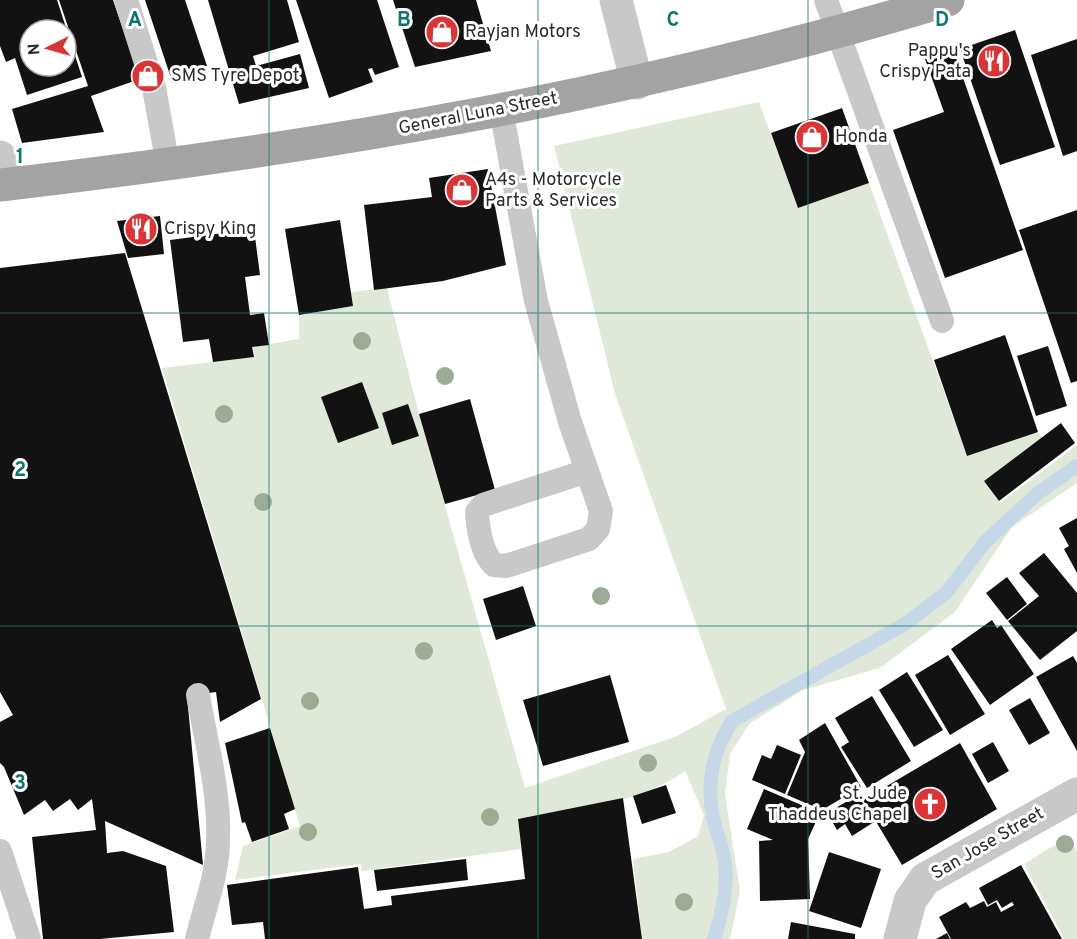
<svg xmlns="http://www.w3.org/2000/svg" width="1077" height="939" viewBox="0 0 1077 939" font-family="Overpass,sans-serif">
  <style>
    .green { fill: #e0e9d9 }
    .lines { fill: none; stroke-linecap: round; stroke-linejoin: round }
    .stream { stroke: #c6d8e8; stroke-width: 14 }
    .building { fill: #121212; fill-rule: evenodd }
    .lane { stroke: #c8c8c8; stroke-width: 24 }
    .street { stroke: #c8c8c8; stroke-width: 33 }
    .primary { stroke: #a3a3a3; stroke-width: 33 }
    .tree { fill: #9daa94 }
    .grid { fill: none; stroke: #0f766e; stroke-width: 1.5; stroke-opacity: 0.55 }
    .labels { text-anchor: middle; dominant-baseline: central; stroke-width: 6; stroke-linejoin: round; paint-order: stroke }
    .poi-label { font-size: 18px; fill: #2b2b2b; stroke: #fff; text-anchor: start }
    .street-label { font-size: 18px; fill: #2b2b2b; stroke: #fff }
    .grid-label { font-size: 20px; text-anchor: middle; font-weight: bold; fill: #0f766e; stroke: #fff; stroke-width: 6; stroke-linejoin: round; paint-order: stroke }
  </style>
  <rect width="100%" height="100%" fill="#fff"/>
  <path class="green" d="M 759,102 L 798,208 L 869,183 L 967,456 L 1038,432 L 1042,438 L 984,481 L 1000,503 L 1077,445 L 1077,483 L 1012,527 L 955,612 L 880,668 L 803,690 L 749,724 L 730,754 L 725,794 L 740,891 L 730,939 L 642,939 L 633,859 L 669,852 L 698,836 L 704,815 L 685,771 C 640,805 573,808 518,819 L 521,849 L 362,871 L 361,864 L 235,880 L 243,846 L 300,826 L 162,368 L 253,357 L 252,347 L 299,339 L 299,315 L 353,306 L 351,292 L 387,288 L 419,414 L 525,788 L 677,736 L 726,709 L 615,394 L 554,146 Z
    M 1069,836 L 1077,851 L 1077,939 L 1064,939 L 1024,864 Z"/>
  <g class="lines">
    <path class="stream" d="M 714,939 C 722,915 728,888 725,862 C 723,847 716,832 713,817 C 706,780 713,752 732,721 L 905,624 L 946,593 L 986,541 L 1038,493 L 1077,466"/>
  </g>
  <path class="building" d="M 0,0 L 57,0 L 82,77 L 27,95 L 15,58 L 6,62 L 0,46 ZM 30,30 L 66,30 L 66,66 L 30,66 Z
    M 59,0 L 113,0 L 140,79 L 91,96 L 104,132 L 22,143 L 12,109 L 88,86 Z
    M 145,0 L 185,0 L 207,66 L 171,78 Z
    M 208,0 L 287,0 L 299,42 L 253,56 L 256,66 L 300,54 L 309,88 L 239,104 Z
    M 296,0 L 377,0 L 399,67 L 375,75 L 372,68 L 368,69 L 373,82 L 329,98 Z
    M 393,0 L 476,0 L 491,51 L 415,67 Z
    M 1015,30 L 1055,147 L 1000,165 L 960,49 Z
    M 1077,39 L 1077,151 L 1063,156 L 1031,55 Z
    M 953,49 L 1023,250 L 945,278 L 893,130 L 944,112 L 925,59 Z
    M 842,108 L 869,183 L 798,208 L 771,133 Z
    M 488,169 L 506,265 L 443,281 L 374,290 L 364,205 L 432,197 L 429,178 Z
    M 1077,210 L 1077,381 L 1071,383 L 1019,230 Z
    M 160,216 L 164,254 L 128,258 L 117,221 Z
    M 340,220 L 353,306 L 299,315 L 285,229 Z
    M 254,229 L 260,275 L 245,277 L 250,315 L 264,313 L 269,345 L 252,347 L 254,357 L 213,362 L 209,339 L 183,342 L 170,240 Z
    M 125,253 L 261,699 L 220,722 L 216,692 L 187,696 L 203,865 L 105,821 L 107,853 L 123,851 L 166,866 L 174,932 L 100,939 L 43,939 L 32,837 L 96,830 L 92,799 L 78,810 L 70,799 L 53,811 L 45,800 L 24,815 L 4,767 L 0,763 L 0,722 L 13,715 L 0,692 L 0,268 Z
    M 1005,335 L 1038,432 L 967,456 L 934,360 Z
    M 1048,346 L 1067,406 L 1036,416 L 1017,356 Z
    M 362,382 L 379,428 L 338,443 L 321,397 Z
    M 470,399 L 495,490 L 445,504 L 419,414 Z
    M 408,404 L 419,436 L 392,445 L 382,413 Z
    M 1061,423 L 1075,443 L 999,501 L 984,481 Z
    M 1077,518 L 1077,573 L 1064,549 L 1069,546 L 1059,528 Z
    M 1044,553 L 1077,593 L 1077,631 L 1040,660 L 1008,621 L 1039,596 L 1019,573 Z
    M 1007,577 L 1027,604 L 1007,620 L 986,593 Z
    M 523,586 L 536,626 L 496,640 L 483,599 Z
    M 992,620 L 997,628 L 1001,625 L 1034,674 L 990,705 L 951,649 Z
    M 948,655 L 985,714 L 950,735 L 915,675 Z
    M 1073,656 L 1077,663 L 1077,751 L 1036,677 Z
    M 907,672 L 943,730 L 914,747 L 879,690 Z
    M 610,675 L 629,742 L 543,766 L 523,700 Z
    M 872,696 L 911,761 L 867,788 L 841,747 L 849,742 L 835,718 Z
    M 1030,698 L 1050,733 L 1029,745 L 1009,710 Z
    M 825,723 L 861,787 L 822,810 L 787,795 L 805,752 L 799,740 Z
    M 270,728 L 295,809 L 284,814 L 289,829 L 252,842 L 245,822 L 242,823 L 225,743 Z
    M 993,742 L 1009,771 L 988,783 L 972,754 Z
    M 960,743 L 997,809 L 902,865 L 863,800 Z
    M 777,745 L 801,755 L 785,794 L 752,780 L 762,755 L 771,759 Z
    M 666,785 L 676,813 L 642,824 L 633,796 Z
    M 764,789 L 820,813 L 808,839 L 810,899 L 760,901 L 759,841 L 773,840 L 747,829 Z
    M 858,795 L 874,822 L 852,836 L 845,824 L 837,830 L 827,813 Z
    M 623,798 L 642,939 L 265,939 L 263,922 L 232,925 L 227,885 L 358,867 L 364,909 L 392,905 L 391,896 L 525,879 L 518,819 Z
    M 829,852 L 881,869 L 861,928 L 809,911 Z
    M 466,859 L 468,880 L 377,891 L 374,870 Z
    M 1021,865 L 1062,939 L 951,939 L 939,917 L 966,902 L 970,908 L 984,901 L 987,907 L 996,902 L 1001,912 L 1014,905 L 1012,902 L 1002,908 L 997,900 L 988,905 L 979,888 Z
    M 791,922 L 855,934 L 855,939 L 788,939 Z
    M 947,933 L 950,939 L 936,939 Z"/>
  <g class="lines">
    <path class="lane" d="M 126,0 L 154,88 L 168,165
      M 826,0 L 942,321
      M 501,109 L 536,301 L 570,422 L 601,511 L 598,529 L 589,539 L 506,566 L 494,565 C 482,553 478,529 477,512 L 483,505 L 587,471
      M 0,851 L 29,939
      M 197,939 C 205,906 218,874 218,840 C 220,792 206,742 198,695"/>
    <path class="street" d="M 616,0 L 637,83
      M 0,157 L 8,184
      M 900,939 L 910,901 L 925,879 L 1077,794"/>
    <path class="primary" d="M 0,185 C 322,148 638,94 948,0"/>
  </g>
  <g class="tree">
    <circle cx="362" cy="341" r="9"/>
    <circle cx="445" cy="376" r="9"/>
    <circle cx="224" cy="414" r="9"/>
    <circle cx="263" cy="502" r="9"/>
    <circle cx="601" cy="596" r="9"/>
    <circle cx="424" cy="651" r="9"/>
    <circle cx="310" cy="701" r="9"/>
    <circle cx="648" cy="763" r="9"/>
    <circle cx="490" cy="817" r="9"/>
    <circle cx="308" cy="832" r="9"/>
    <circle cx="1065" cy="844" r="9"/>
    <circle cx="684" cy="902" r="9"/>
  </g>
  <path class="grid" d="M 269,0 L 269,939M 538,0 L 538,939M 808,0 L 808,939M 0,313 L 1077,313M 0,626 L 1077,626"/>
  <defs>
    <symbol id="shop-disc" viewBox="-11 -11 22 22"><circle r="9.5" fill="#da3536" stroke="#fff"/><path d="M-5-2.5h2.3a2.7 3.5 0 0 1 5.4 0H5L5.5 6h-11ZM-1.5-2.5h3a1.5 2.3 0 0 0-3 0Z" fill="#fff"/></symbol>
    <symbol id="restaurant-disc" viewBox="-11 -11 22 22"><circle r="9.5" fill="#da3536" stroke="#fff"/><path d="M-5-6h1v4h1v-4h1v4h1v-4h1v5L-1.5 .5V6h-2V.5L-5-1ZM5-6V6H3V1.5H1.5Q1.5-4 5-6Z" fill="#fff"/></symbol>
    <symbol id="church-disc" viewBox="-11 -11 22 22"><circle r="9.5" fill="#da3536" stroke="#fff"/><path d="M-1.2-6h2.4v3.5h3.3v2.4h-3.3V6h-2.4V-.1h-3.3v-2.4h3.3Z" fill="#fff"/></symbol>
  </defs>
  <g fill-rule="evenodd">
    <use href="#shop-disc" x="423" y="13" width="38" height="38"/>
    <use href="#restaurant-disc" x="975" y="42" width="38" height="38"/>
    <use href="#shop-disc" x="129" y="57" width="38" height="38"/>
    <use href="#shop-disc" x="793" y="118" width="38" height="38"/>
    <use href="#shop-disc" x="443" y="171" width="38" height="38"/>
    <use href="#restaurant-disc" x="122" y="210" width="38" height="38"/>
    <use href="#church-disc" x="911" y="785" width="38" height="38"/>
  </g>
  <g class="labels">
    <g class="poi-label">
      <text x="465" y="32">Rayjan Motors</text>
      <text x="971" y="51" text-anchor="end">Pappu's<tspan x="971" dy="21">Crispy Pata</tspan></text>
      <text x="171" y="76">SMS Tyre Depot</text>
      <text x="835" y="137">Honda</text>
      <text x="485" y="180">A4s - Motorcycle<tspan x="485" dy="21">Parts &amp; Services</tspan></text>
      <text x="164" y="229">Crispy King</text>
      <text x="907" y="794" text-anchor="end">St. Jude<tspan x="907" dy="21">Thaddeus Chapel</tspan></text>
    </g>
    <g class="street-label">
      <text transform="translate(478 114) rotate(-11)">General Luna Street</text>
      <text transform="translate(988 844) rotate(-30)">San Jose Street</text>
    </g>
  </g>
  <g class="grid-label">
    <text x="135" y="26">A</text>
    <text x="404" y="26">B</text>
    <text x="673" y="26">C</text>
    <text x="942" y="26">D</text>
    <text x="20" y="163">1</text>
    <text x="20" y="476">2</text>
    <text x="20" y="789">3</text>
  </g>
  <g transform="translate(48 48) rotate(265)"><circle r="28" fill="#ffffff" stroke="#aaaaaa" stroke-width="1.5"/>
  <path d="M0-4.5L10 22L0 15L-10 22Z" fill="#da3536"/>
  <text y="-9" font-size="16" font-weight="bold" text-anchor="middle" fill="#2b2b2b">N</text>
  </g>
</svg>
